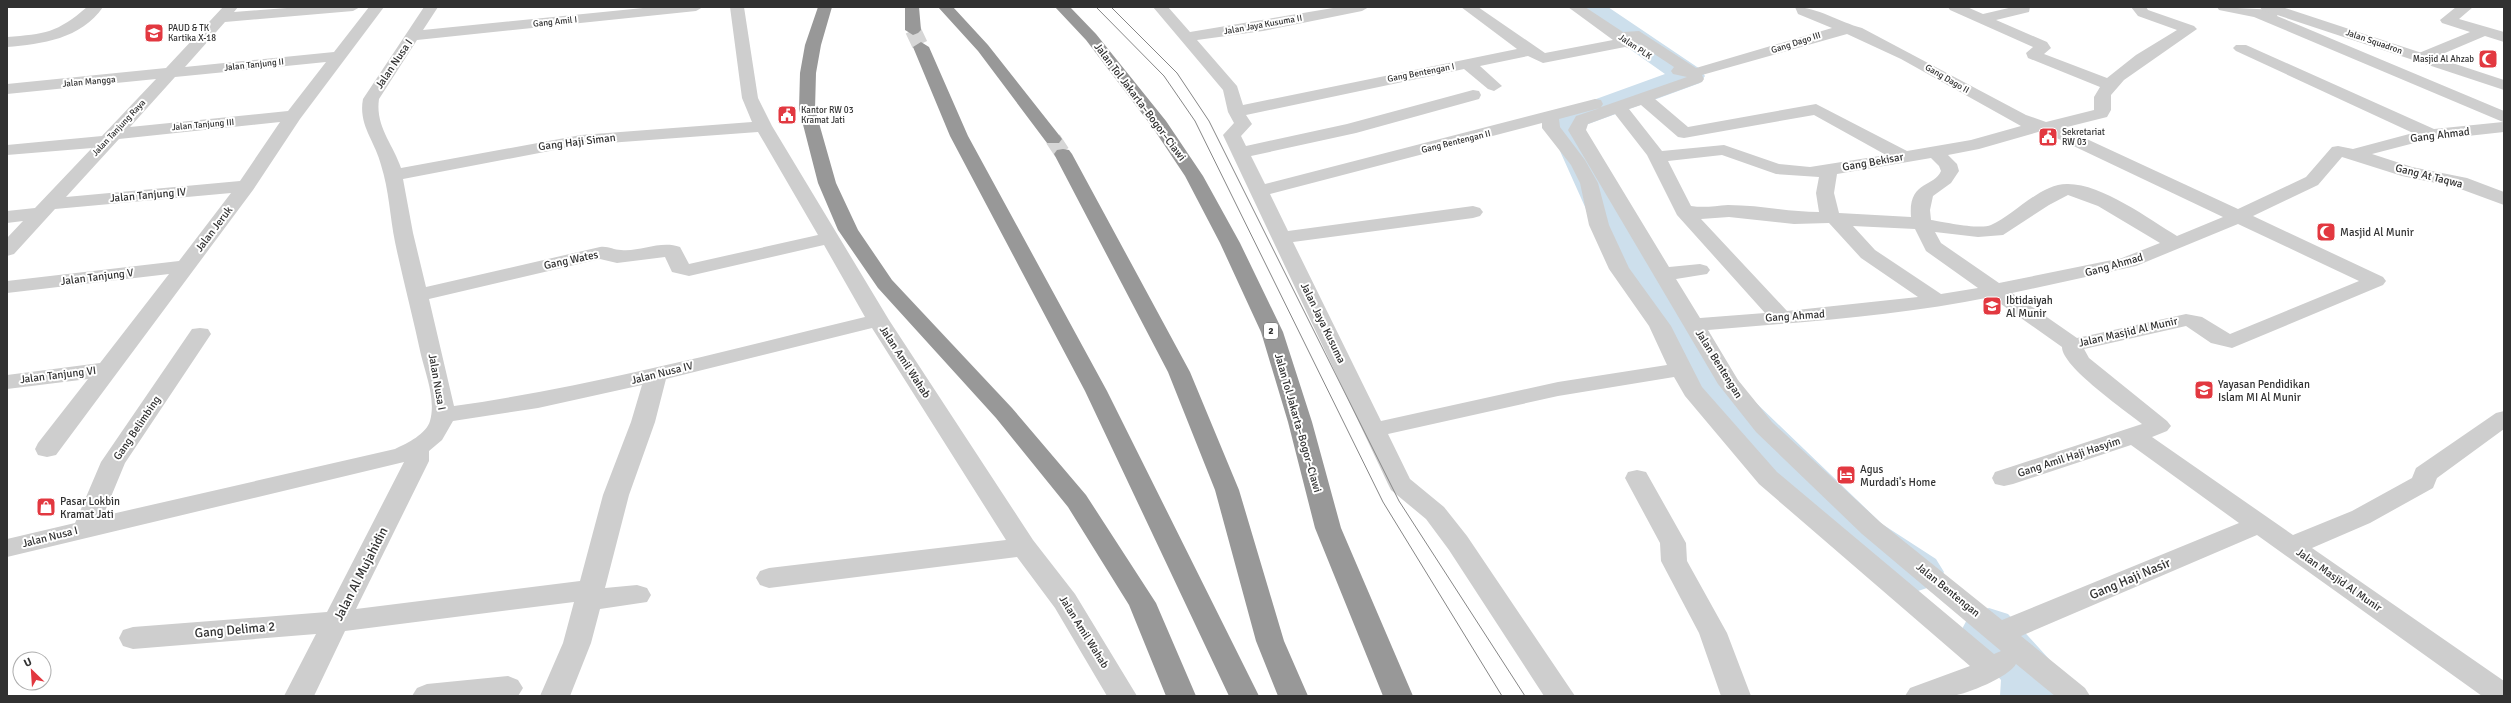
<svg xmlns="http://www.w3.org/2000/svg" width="2511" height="703" viewBox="0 0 2511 703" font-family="Signika,sans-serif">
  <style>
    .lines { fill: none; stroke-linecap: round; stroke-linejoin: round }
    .river { fill: #cddfec; fill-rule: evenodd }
    .motorway-tunnel { stroke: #d6d6d6; stroke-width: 16; stroke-dasharray: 16 8; stroke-linecap: butt }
    .minor { fill: #cecece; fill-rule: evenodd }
    .tertiary { fill: #cecece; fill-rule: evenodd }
    .motorway { fill: #989898; fill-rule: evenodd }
    .tram { stroke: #868686; stroke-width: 1 }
    .labels { text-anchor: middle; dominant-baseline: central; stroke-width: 4; stroke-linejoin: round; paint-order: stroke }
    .far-street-label { font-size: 9px; fill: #313131; stroke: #fff }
    .far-poi-label { font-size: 9px; fill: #313131; stroke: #fff; text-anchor: start }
    .shield { fill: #fff; stroke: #6f6f6f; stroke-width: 1 }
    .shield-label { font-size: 10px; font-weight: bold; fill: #313131 }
    .street-label { font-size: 11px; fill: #313131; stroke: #fff }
    .poi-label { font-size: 11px; fill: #313131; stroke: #fff; text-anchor: start }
    .near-street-label { font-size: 13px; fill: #313131; stroke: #fff }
  </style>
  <rect width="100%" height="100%" fill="#fff"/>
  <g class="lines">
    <path class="river" d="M 1575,7 L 1608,7 L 1700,69 L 1705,76 L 1700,83 L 1583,126 L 1628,218 L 1685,314 L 1752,399 L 1882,524 L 1936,559 L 1944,572 L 1936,585 L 1918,591 L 1900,585 L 1846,550 L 1720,419 L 1646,319 L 1590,218 L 1547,122 L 1552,115 L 1665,74 L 1579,13 Z
      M 1989,608 L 2008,614 L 2049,659 L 2057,675 L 2058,696 L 2000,696 L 2001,680 L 1970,644 L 1962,629 L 1970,614 Z"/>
    <path class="motorway-tunnel" d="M 913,30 L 921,47
      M 1053,139 L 1063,154"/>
    <path class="minor" d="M 87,7 L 103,7 C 81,39 42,44 7,47 L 7,37 C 45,34 57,33 87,7 Z
      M 223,7 L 238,7 L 234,12 L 300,7 L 360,7 L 353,11 L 225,22 L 185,67 L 334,52 L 369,7 L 384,7 L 300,119 L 253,190 L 56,455 L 47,457 L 38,455 L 35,449 L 38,443 L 88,379 L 7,389 L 7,375 L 100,363 L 169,274 L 7,293 L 7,281 L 179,261 L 231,193 L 55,209 L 14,254 L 7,256 L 7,238 L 23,221 L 7,223 L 7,211 L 35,208 L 92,148 L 7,155 L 7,145 L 102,136 L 156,79 L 7,94 L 7,84 L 166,68 ZM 326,62 L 288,111 L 130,127 L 175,77 ZM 280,122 L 240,181 L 66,197 L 119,139 Z
      M 424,7 L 438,7 L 423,30 L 653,7 L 703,7 L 696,11 L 417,40 L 379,99 C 375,126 393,144 401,168 L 581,135 L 752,122 L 742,98 L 730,7 L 744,7 L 758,98 L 772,126 L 889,320 L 1033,540 L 1075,594 L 1137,696 L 1107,696 L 1055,608 L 1017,557 L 769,588 L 760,585 L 756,578 L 760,571 L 769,568 L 1006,540 L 872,328 L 666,379 L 655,422 L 629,495 L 605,588 L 637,585 L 647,588 L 651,595 L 647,602 L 600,609 L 591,643 L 570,696 L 540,696 L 563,643 L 574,602 L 345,631 L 314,696 L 284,696 L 316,634 L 133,649 L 123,646 L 119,638 L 123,630 L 133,627 L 327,612 L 404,462 L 7,557 L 7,539 L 75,523 L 101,462 L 192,329 L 200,328 L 208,329 L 211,334 L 125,463 L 103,516 L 395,449 C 408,443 426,434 430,421 C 436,400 426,375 421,355 C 413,317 403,280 395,242 C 390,217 389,190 381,165 C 375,141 358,125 363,99 ZM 758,132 L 818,235 L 689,264 L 680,247 C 660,240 641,252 621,250 C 613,250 609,246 600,247 L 426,287 L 413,233 L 403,179 L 581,145 ZM 824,245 L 865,317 C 729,350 594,386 454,406 L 429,299 L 600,259 L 617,263 L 665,257 L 672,272 L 689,276 ZM 642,385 L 631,422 L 603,495 L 580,581 L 356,609 L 429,461 L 429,451 L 442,440 L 453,421 L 538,408 Z
      M 1153,7 L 1168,7 L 1190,32 L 1339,7 L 1369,7 L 1362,11 L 1263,31 L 1197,40 L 1237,86 L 1243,105 L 1517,49 L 1461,7 L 1478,7 L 1545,53 L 1613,40 L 1568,7 L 1585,7 L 1623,32 L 1639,31 L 1696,68 L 1832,28 L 1798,14 L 1795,7 C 1817,7 1839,22 1862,28 L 2026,115 L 2046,122 L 2094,110 L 2094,97 L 2100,87 L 2028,58 L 2026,53 L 2033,47 L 1950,10 L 1948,7 L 1967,7 L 1983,14 L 2013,7 L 2030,7 L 2029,12 L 1996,20 L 2047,42 L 2051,48 L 2044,54 L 2107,78 L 2136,55 L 2177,30 L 2138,16 L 2131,7 L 2146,7 L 2148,10 L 2194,26 L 2197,29 L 2124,80 L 2111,95 L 2111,110 L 2107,117 L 2063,128 L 2238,209 L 2306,177 L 2332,147 L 2338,146 L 2353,149 L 2413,133 L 2236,51 L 2233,48 L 2236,45 L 2246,45 L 2434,129 L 2503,122 L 2254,17 L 2219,10 L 2217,7 L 2277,10 L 2279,13 L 2277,16 L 2504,111 L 2504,132 L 2422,141 L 2372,154 L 2412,167 L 2467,178 L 2504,192 L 2504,205 L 2455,187 L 2402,176 L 2342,157 L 2318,185 L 2253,216 L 2383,277 L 2386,281 L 2383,285 L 2232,348 L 2211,343 L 2186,326 L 2084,349 L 2089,358 L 2167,421 L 2171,426 L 2167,431 L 2152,437 L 2293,535 L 2352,511 L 2412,478 L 2416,468 L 2496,413 L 2504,411 L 2504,429 L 2437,478 L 2433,488 L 2370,523 L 2312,548 L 2504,681 L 2504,696 L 2482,696 L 2257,535 L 2021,636 L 2085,688 L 2090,696 L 2055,696 L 2016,664 C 2009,677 1967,694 1952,696 C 1937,698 1920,696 1905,696 L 1910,688 L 1970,666 L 1759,484 L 1685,396 L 1674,377 L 1558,396 L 1388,434 L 1410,479 L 1444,507 L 1467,536 L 1575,696 L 1544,696 L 1449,550 L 1426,519 L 1391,490 L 1388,484 L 1223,135 L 1234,123 L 1228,112 L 1223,90 ZM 1847,34 L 1901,59 L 2021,126 L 1971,140 L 1907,151 L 1816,104 L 1688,127 L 1655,99 L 1702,82 L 1704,79 L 1702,75 ZM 1639,44 L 1674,67 L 1671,71 L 1673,74 L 1687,77 L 1601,107 L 1603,104 L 1601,100 L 1595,99 L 1265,184 L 1251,156 L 1356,133 L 1479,99 L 1481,95 L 1479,91 L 1473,90 L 1347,124 L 1246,146 L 1241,136 L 1252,124 L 1246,115 L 1464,69 L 1488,89 L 1494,91 L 1502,86 L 1480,66 L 1528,56 L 1543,63 L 1625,47 L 1631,49 ZM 1641,105 L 1678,137 L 1684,138 L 1814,115 L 1886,155 L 1810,167 L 1779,164 L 1724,145 L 1662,151 L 1629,109 ZM 1600,108 L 1576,116 L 1568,130 L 1718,384 L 1756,432 L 1862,534 L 2001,651 L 1994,654 L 1777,472 L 1702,387 L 1671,326 L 1629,268 L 1609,225 L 1598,183 L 1585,160 L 1560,127 L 1559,119 ZM 1615,114 L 1647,155 L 1677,215 L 1765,313 L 1700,318 L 1676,279 L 1707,274 L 1710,270 L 1707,266 L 1700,264 L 1669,267 L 1586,130 L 1588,124 ZM 1542,123 L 1542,128 L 1571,165 L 1580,183 L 1589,225 L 1609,269 L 1649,326 L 1667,365 L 1558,382 L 1381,421 L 1293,242 L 1473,218 L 1480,216 L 1483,212 L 1480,208 L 1473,206 L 1288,231 L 1270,194 ZM 2038,132 L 2044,132 L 2223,217 L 2177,236 C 2149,219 2102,184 2068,184 C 2041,183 2014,215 1991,225 C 1980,230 1944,222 1931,220 L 1930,210 L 1933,196 L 1951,183 L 1959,171 L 1957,164 L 1948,155 L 1979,149 ZM 1722,155 L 1776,174 L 1819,177 L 1816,193 L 1819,212 C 1789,212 1759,205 1728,205 C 1715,206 1704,208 1691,206 L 1668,161 ZM 1931,158 L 1939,166 L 1941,171 C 1934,188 1908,180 1911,217 L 1839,213 L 1834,193 L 1837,174 ZM 2068,195 L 2098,206 L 2160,243 L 2122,258 L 1999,283 L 1941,243 L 1935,232 L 1978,237 L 2003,235 L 2049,205 ZM 1729,217 L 1794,224 L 1829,223 L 1861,258 L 1918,297 L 1787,311 L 1701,219 ZM 2238,224 L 2359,281 L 2230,334 L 2202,317 L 2186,314 L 2077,338 L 2012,293 L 2136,266 ZM 1853,226 L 1915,229 L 1926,251 L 1978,288 L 1941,294 L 1875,250 ZM 1991,297 L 2062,347 C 2062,367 2125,410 2142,424 L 1995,472 L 1992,478 L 1995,484 L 2004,486 L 2013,484 L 2131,445 L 2239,523 L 2002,620 L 1880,522 L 1772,422 L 1738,380 L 1708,330 C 1802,322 1898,316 1991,297 Z
      M 2456,7 L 2473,7 L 2459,19 L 2504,32 L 2504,42 L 2485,36 L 2426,61 L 2414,61 L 2412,58 L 2414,55 L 2470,32 L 2442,23 L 2440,20 Z
      M 1637,470 L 1646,472 L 1686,543 L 1687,561 L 1727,633 L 1751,696 L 1721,696 L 1699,633 L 1661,561 L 1660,543 L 1625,478 L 1628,472 Z
      M 508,676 L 518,680 L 523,688 L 518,696 L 412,696 L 417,688 L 427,684 Z"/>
    <path class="tertiary" d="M 2260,7 L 2282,7 L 2504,80 L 2504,90 L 2262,10 Z"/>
    <path class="motorway" d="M 818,7 L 832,7 L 821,45 L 816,73 L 815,109 L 836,183 L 858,230 L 892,280 L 1012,408 L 1086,495 L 1156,603 L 1196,696 L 1166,696 L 1129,605 L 1068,507 L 996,418 L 878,288 L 838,230 L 818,183 L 799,109 L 800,73 L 805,45 Z
      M 905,7 L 919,7 L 921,30 L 918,33 L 913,35 L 905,30 Z
      M 938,7 L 953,7 L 988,45 L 1059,135 L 1062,139 L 1059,143 L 1047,143 L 978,51 Z
      M 1055,7 L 1070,7 L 1096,34 L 1166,121 L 1203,176 L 1240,243 L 1283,332 L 1312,422 L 1341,528 L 1413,696 L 1383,696 L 1315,528 L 1288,422 L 1261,332 L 1220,243 L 1185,176 L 1153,128 L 1086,40 Z
      M 921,42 L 929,47 L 968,136 L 1107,391 L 1259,696 L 1229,696 L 1085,391 L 950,136 L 913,47 Z
      M 1063,149 L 1069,150 L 1072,154 L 1190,372 L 1239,490 L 1284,641 L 1308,696 L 1278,696 L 1256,641 L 1215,490 L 1168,372 L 1054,154 L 1057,150 Z"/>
    <path class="tram" d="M 1096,7 L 1164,76 L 1195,121 L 1383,502 L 1502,696
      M 1111,7 L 1177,73 L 1209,121 L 1399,501 L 1525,696"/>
  </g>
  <defs>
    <symbol id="school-square" viewBox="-11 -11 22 22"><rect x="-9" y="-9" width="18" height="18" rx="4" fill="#e23840" stroke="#fff"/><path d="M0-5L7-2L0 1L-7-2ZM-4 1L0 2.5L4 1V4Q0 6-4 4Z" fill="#fff"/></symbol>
    <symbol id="mosque-square" viewBox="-11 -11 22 22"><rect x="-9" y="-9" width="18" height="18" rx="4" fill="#e23840" stroke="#fff"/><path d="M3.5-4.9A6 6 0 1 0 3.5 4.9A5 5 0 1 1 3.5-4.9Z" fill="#fff"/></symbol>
    <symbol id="civic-square" viewBox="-11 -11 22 22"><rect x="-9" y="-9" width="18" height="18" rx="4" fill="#e23840" stroke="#fff"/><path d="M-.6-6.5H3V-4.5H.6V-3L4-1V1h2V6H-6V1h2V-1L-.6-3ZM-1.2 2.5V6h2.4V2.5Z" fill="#fff"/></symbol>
    <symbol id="hotel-square" viewBox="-11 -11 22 22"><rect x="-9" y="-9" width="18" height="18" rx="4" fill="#e23840" stroke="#fff"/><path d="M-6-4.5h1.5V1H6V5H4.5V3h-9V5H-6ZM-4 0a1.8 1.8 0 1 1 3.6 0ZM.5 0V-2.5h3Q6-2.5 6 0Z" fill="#fff"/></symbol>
    <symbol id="shop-square" viewBox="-11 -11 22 22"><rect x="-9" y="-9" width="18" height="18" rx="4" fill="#e23840" stroke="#fff"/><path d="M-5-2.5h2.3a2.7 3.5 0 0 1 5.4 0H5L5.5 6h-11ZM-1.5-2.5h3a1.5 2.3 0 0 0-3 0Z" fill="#fff"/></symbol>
  </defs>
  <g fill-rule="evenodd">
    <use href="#school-square" x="143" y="22" width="22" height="22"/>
    <use href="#mosque-square" x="2477" y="48" width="22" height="22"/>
    <use href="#civic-square" x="776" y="104" width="22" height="22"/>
    <use href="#civic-square" x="2037" y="126" width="22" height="22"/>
    <use href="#mosque-square" x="2315" y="221" width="22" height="22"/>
    <use href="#school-square" x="1981" y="295" width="22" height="22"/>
    <use href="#school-square" x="2193" y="379" width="22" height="22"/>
    <use href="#hotel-square" x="1835" y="464" width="22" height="22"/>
    <use href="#shop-square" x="35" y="496" width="22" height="22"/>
  </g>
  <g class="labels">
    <g class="far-street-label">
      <text transform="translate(555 22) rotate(-6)">Gang Amil I</text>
      <text transform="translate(1263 25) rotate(-10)">Jalan Jaya Kusuma II</text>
      <text transform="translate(2374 42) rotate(19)">Jalan Squadron</text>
      <text transform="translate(1796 43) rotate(-18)">Gang Dago III</text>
      <text transform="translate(1635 47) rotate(34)">Jalan PLK</text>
      <text transform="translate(254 65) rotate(-6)">Jalan Tanjung II</text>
      <text transform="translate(1421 73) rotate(-11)">Gang Bentengan I</text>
      <text transform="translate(1947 79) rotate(30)">Gang Dago II</text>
      <text transform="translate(89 82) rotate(-5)">Jalan Mangga</text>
      <text transform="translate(203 125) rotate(-5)">Jalan Tanjung III</text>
      <text transform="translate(119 128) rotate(-47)">Jalan Tanjung Raya</text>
      <text transform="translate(1456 142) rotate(-14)">Gang Bentengan II</text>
    </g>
    <g class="far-poi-label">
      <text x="168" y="28">PAUD &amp; TK<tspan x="168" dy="10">Kartika X-18</tspan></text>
      <text x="2474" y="59" text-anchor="end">Masjid Al Ahzab</text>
      <text x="801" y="110">Kantor RW 03<tspan x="801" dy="10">Kramat Jati</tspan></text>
      <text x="2062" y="132">Sekretariat<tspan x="2062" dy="10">RW 03</tspan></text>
    </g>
    <rect class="shield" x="1264" y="323" width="14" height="16" rx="3"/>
    <g class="shield-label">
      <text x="1271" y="331">2</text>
    </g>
    <g class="street-label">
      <text transform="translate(394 64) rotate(-56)">Jalan Nusa I</text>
      <text transform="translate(1140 102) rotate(53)">Jalan Tol Jakarta–Bogor–Ciawi</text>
      <text transform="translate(2440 135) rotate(-7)">Gang Ahmad</text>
      <text transform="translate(577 142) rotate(-7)">Gang Haji Siman</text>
      <text transform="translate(1873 162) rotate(-10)">Gang Bekisar</text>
      <text transform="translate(2429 176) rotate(14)">Gang At Taqwa</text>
      <text transform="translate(148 195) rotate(-5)">Jalan Tanjung IV</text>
      <text transform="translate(214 229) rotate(-53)">Jalan Jeruk</text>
      <text transform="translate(571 260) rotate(-12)">Gang Wates</text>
      <text transform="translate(2114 265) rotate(-16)">Gang Ahmad</text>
      <text transform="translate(97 277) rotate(-7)">Jalan Tanjung V</text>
      <text transform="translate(1795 316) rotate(-4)">Gang Ahmad</text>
      <text transform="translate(1323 323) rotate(64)">Jalan Jaya Kusuma</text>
      <text transform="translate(2128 332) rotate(-13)">Jalan Masjid Al Munir</text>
      <text transform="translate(905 362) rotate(57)">Jalan Amil Wahab</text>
      <text transform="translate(1719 364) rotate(58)">Jalan Bentengan</text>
      <text transform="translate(662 373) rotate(-14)">Jalan Nusa IV</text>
      <text transform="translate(58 375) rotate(-7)">Jalan Tanjung VI</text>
      <text transform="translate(437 382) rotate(80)">Jalan Nusa I</text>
      <text transform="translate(1298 423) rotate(74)">Jalan Tol Jakarta–Bogor–Ciawi</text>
      <text transform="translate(137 428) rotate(-56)">Gang Belimbing</text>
      <text transform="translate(2069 457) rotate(-18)">Gang Amil Haji Hasyim</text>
      <text transform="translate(50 537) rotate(-14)">Jalan Nusa I</text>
      <text transform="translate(2339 580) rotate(35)">Jalan Masjid Al Munir</text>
      <text transform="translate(1948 590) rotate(39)">Jalan Bentengan</text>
      <text transform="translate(1084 632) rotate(58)">Jalan Amil Wahab</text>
    </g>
    <g class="poi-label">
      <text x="2340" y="232">Masjid Al Munir</text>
      <text x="2006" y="300">Ibtidaiyah<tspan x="2006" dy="13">Al Munir</tspan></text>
      <text x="2218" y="384">Yayasan Pendidikan<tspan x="2218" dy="13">Islam MI Al Munir</tspan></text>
      <text x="1860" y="469">Agus<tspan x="1860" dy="13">Murdadi's Home</tspan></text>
      <text x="60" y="501">Pasar Lokbin<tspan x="60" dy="13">Kramat Jati</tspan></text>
    </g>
    <g class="near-street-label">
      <text transform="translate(361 574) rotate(-63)">Jalan Al Mujahidin</text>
      <text transform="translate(2130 579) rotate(-23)">Gang Haji Nasir</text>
      <text transform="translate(235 630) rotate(-5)">Gang Delima 2</text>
    </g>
  </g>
  <rect width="2511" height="703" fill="none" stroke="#313131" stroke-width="16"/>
  <g transform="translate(32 671) rotate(335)"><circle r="19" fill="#ffffff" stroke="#adadad"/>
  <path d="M0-3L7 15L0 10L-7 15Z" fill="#e23840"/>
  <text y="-6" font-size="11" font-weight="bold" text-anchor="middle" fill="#313131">U</text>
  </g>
</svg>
